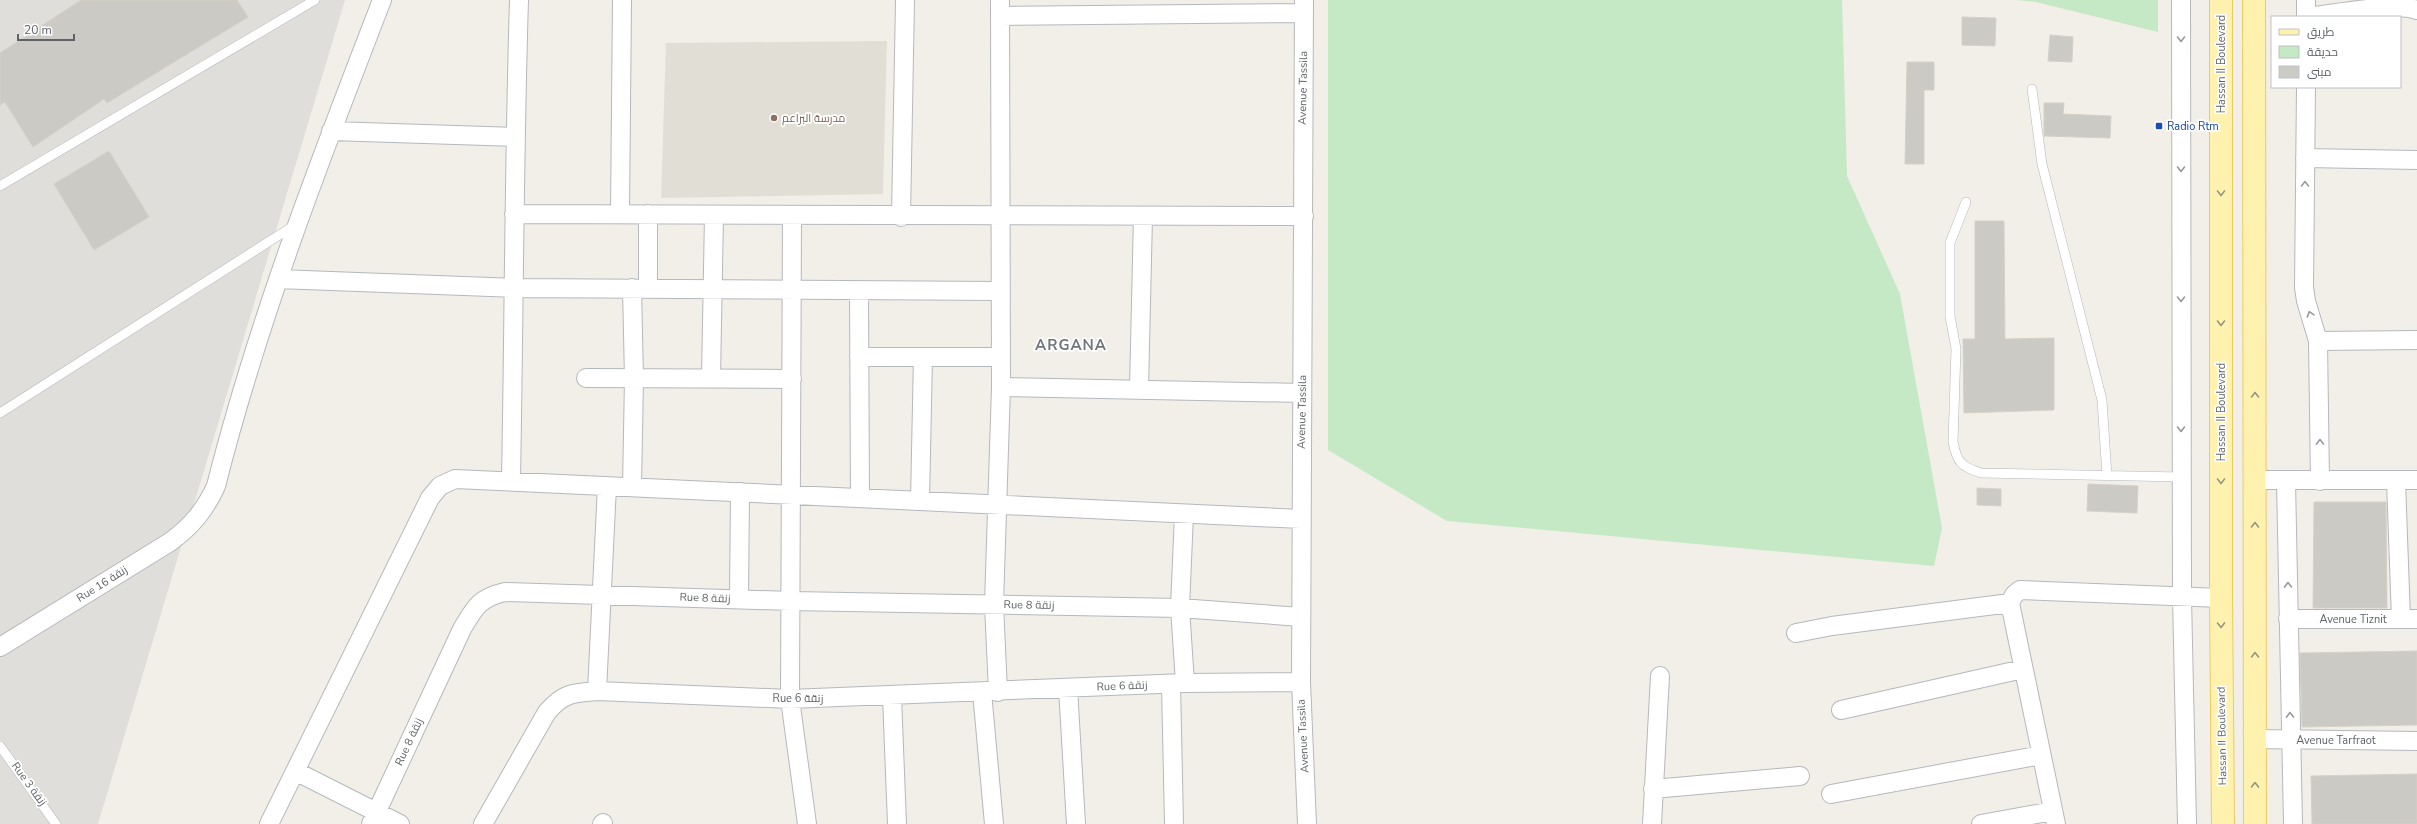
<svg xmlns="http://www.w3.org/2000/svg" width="2417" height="824" viewBox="0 0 2417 824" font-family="'Nunito Sans',Cairo,sans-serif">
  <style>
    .industrial { fill: #e0deda }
    .education { fill: #e1ded6 }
    .green { fill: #c5e8c5 }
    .building { fill: #cccac5; stroke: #d6d1c6 }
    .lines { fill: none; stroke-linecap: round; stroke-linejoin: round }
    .lane-casing { stroke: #b5b8bc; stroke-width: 10 }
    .street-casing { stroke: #b5b8bc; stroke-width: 20 }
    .primary-casing { stroke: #f2c960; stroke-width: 24 }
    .lane { stroke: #fff; stroke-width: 9 }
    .street { stroke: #fff; stroke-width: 18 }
    .primary { stroke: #fff2af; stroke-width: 22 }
    .oneway { stroke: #979a9d }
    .oneway2 { stroke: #979581 }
    .education-dot { fill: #8d6e63; stroke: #fff; stroke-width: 1.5 }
    .transit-dot { fill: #1a4fb4; stroke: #fff; stroke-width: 1.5 }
    .labels { text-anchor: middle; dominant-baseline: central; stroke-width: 3.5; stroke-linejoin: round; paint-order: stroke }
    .street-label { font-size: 11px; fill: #5f6368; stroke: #fff }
    .education-label { font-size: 11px; fill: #785e54; stroke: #fff; text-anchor: start }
    .transit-label { font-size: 11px; fill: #164399; stroke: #fff; text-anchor: start }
    .district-label { font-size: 15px; font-weight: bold; letter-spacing: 1px; fill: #70757a; stroke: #fff }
  </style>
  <rect width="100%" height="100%" fill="#f1efe8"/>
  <path class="industrial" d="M 0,0 L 345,0 L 98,824 L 0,824 Z"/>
  <path class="education" d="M 887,41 L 883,194 L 661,198 L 666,43 Z"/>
  <path class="green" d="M 1328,0 L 1842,0 L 1847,176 L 1900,294 L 1942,528 L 1934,566 L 1447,521 L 1328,450 Z
    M 2016,0 L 2158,0 L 2158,32 L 2036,2 Z"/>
  <path class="building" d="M 81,0 L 237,0 L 248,17 L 107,103 L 104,99 L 33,147 L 5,102 L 0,105 L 0,53 Z
    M 1962,17 L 1996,18 L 1995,46 L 1962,45 Z
    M 2050,35 L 2073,37 L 2072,62 L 2048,61 Z
    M 1907,62 L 1934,62 L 1934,90 L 1924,90 L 1924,164 L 1905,164 Z
    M 2044,103 L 2064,103 L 2063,114 L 2111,116 L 2110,138 L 2044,136 Z
    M 109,151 L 149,217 L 94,250 L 54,184 Z
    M 1975,221 L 2004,221 L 2005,339 L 2054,338 L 2054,410 L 1964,413 L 1963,339 L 1975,339 Z
    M 2088,484 L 2138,486 L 2137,513 L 2087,511 Z
    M 1977,488 L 2001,489 L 2001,506 L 1977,505 Z
    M 2314,502 L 2386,502 L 2387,608 L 2313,608 Z
    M 2417,651 L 2417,725 L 2302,727 L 2300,653 Z
    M 2417,774 L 2417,824 L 2312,824 L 2311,776 Z"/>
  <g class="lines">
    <defs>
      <path id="lane" d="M 2032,89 L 2042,164 L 2102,400 L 2107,476
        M 0,186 L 315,0
        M 1966,202 L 1950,243 L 1950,316 L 1956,349 L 1953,442 C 1957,463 1962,467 1981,473 L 2181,477
        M 0,413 L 295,225
        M 0,746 L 56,824"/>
      <path id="street" d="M 1304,0 L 1301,682 L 1307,824
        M 2181,0 L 2182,598 L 2187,824
        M 1000,16 L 1304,13
        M 2306,17 L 2306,0
        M 2307,17 C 2333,14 2395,2 2417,10
        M 2306,87 L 2304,287 L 2306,301 L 2318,341 L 2320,481
        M 331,131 L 514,137
        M 2305,158 L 2417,160
        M 620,213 L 622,0
        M 514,214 L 1304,216
        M 792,216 L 790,699 L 807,824
        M 901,217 L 905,0
        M 278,279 L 515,288 L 1001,291
        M 648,289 L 648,214
        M 859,292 L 860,498
        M 2318,341 L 2417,340
        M 859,357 L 1001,357
        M 586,378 L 792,379
        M 711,378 L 714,216
        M 1001,387 L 1302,393
        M 1139,389 L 1143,216
        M 511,480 C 514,320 514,160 519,0
        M 2255,480 L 2417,480
        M 2286,481 L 2293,824
        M 2396,481 L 2401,619
        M 632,487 L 634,379 L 632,288
        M 920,501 L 923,357
        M 1184,514 L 1180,608 L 1185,683
        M 739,599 L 740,492
        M 2288,619 L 2417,619
        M 1796,633 L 1832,626 L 2010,603
        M 0,647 L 170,542 C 192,526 205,510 216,486 C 258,320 320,160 382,0
        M 1171,684 L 1174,824
        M 1068,688 L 1076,824
        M 597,691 L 607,486
        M 982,692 L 994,824
        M 998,692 L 994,604 L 1001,387 L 1000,0
        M 892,696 L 897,824
        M 1841,710 L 2023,669
        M 2256,739 L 2417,741
        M 295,771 L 400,824
        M 1653,789 L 1800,776
        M 1831,794 L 2041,755
        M 269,824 L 430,498 L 440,486 L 455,479 L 1301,519
        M 371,824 L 462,629 C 475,607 479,598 505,592 L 791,601 L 1180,608 L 1301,617
        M 483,824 L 547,712 C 564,693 572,693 597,691 L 790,699 L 1185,683 L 1301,682
        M 602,824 L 603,823
        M 1652,824 L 1660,676
        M 1981,824 L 2053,811
        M 2056,824 L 2010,603 L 2014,595 L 2020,590 L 2221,598"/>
      <path id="primary" d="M 2221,0 L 2221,598 L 2223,824
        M 2254,0 L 2255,824"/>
    </defs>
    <use href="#lane" class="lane-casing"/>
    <use href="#street" class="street-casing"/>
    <use href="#primary" class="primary-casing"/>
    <use href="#lane" class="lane"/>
    <use href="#street" class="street"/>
    <use href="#primary" class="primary"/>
  </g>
  <defs><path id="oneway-chevron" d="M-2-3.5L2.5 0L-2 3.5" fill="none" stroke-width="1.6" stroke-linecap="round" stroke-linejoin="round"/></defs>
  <g class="oneway">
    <use href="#oneway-chevron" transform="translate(2181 39) rotate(90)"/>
    <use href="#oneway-chevron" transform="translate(2181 169) rotate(90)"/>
    <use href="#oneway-chevron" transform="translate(2305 184) rotate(-90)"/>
    <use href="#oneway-chevron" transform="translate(2181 299) rotate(90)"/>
    <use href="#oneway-chevron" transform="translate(2310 314) rotate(-108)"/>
    <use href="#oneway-chevron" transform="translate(2181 429) rotate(90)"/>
    <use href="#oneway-chevron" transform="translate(2320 442) rotate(-91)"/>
    <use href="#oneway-chevron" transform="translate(2288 585) rotate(-91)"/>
    <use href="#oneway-chevron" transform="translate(2290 715) rotate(-91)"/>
  </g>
  <g class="oneway2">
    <use href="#oneway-chevron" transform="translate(2221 193) rotate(90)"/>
    <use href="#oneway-chevron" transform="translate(2221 323) rotate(90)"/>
    <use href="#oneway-chevron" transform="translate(2255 395) rotate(-90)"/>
    <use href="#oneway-chevron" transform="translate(2221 481) rotate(90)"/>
    <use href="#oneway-chevron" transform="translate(2255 525) rotate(-90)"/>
    <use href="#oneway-chevron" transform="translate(2221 625) rotate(89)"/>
    <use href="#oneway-chevron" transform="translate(2255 655) rotate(-90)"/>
    <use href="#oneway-chevron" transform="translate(2255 785) rotate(-89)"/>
  </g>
  <circle class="education-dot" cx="774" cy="118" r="4"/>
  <rect class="transit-dot" x="2155" y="122" width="8" height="8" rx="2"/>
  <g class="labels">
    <g class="street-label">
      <text transform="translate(2221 64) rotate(-90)">Hassan II Boulevard</text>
      <text transform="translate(1303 88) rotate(-89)">Avenue Tassila</text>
      <text transform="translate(1302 412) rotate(-89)">Avenue Tassila</text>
      <text transform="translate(2221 412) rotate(-90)">Hassan II Boulevard</text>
      <text transform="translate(102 584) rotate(-32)">Rue 16 زنقة</text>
      <text transform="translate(705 598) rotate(2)">Rue 8 زنقة</text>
      <text transform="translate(1029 605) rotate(1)">Rue 8 زنقة</text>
      <text x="2353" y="619">Avenue Tiznit</text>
      <text transform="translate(1122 686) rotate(-2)">Rue 6 زنقة</text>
      <text x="798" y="698">Rue 6 زنقة</text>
      <text transform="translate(1303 736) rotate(-93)">Avenue Tassila</text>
      <text transform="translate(2222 736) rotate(-91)">Hassan II Boulevard</text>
      <text x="2336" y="740">Avenue Tarfraot</text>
      <text transform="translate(409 742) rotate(-65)">Rue 8 زنقة</text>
      <text transform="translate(29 784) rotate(54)">Rue 3 زنقة</text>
    </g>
    <g class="education-label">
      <text x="782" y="118">مدرسة البراعم</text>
    </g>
    <g class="transit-label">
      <text x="2167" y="126">Radio Rtm</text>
    </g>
    <g class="district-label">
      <text x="1071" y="345">ARGANA</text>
    </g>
  </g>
  <rect x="2271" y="16" width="130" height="72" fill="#ffffff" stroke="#bfc1c3"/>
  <rect x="2279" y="29" width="20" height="6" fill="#fff2af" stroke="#bfc1c3"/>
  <text x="2307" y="36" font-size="12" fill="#5f6368">طريق</text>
  <rect x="2279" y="46" width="20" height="12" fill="#c5e8c5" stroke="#bfc1c3"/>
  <text x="2307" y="56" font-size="12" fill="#5f6368">حديقة</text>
  <rect x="2279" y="66" width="20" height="12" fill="#cccac5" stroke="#bfc1c3"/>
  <text x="2307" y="76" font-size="12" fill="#5f6368">مبنى</text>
  <path d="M18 34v6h56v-6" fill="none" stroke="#5f6368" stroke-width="2"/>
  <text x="24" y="34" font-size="12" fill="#5f6368" stroke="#ffffff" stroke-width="3" paint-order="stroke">20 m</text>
</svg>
